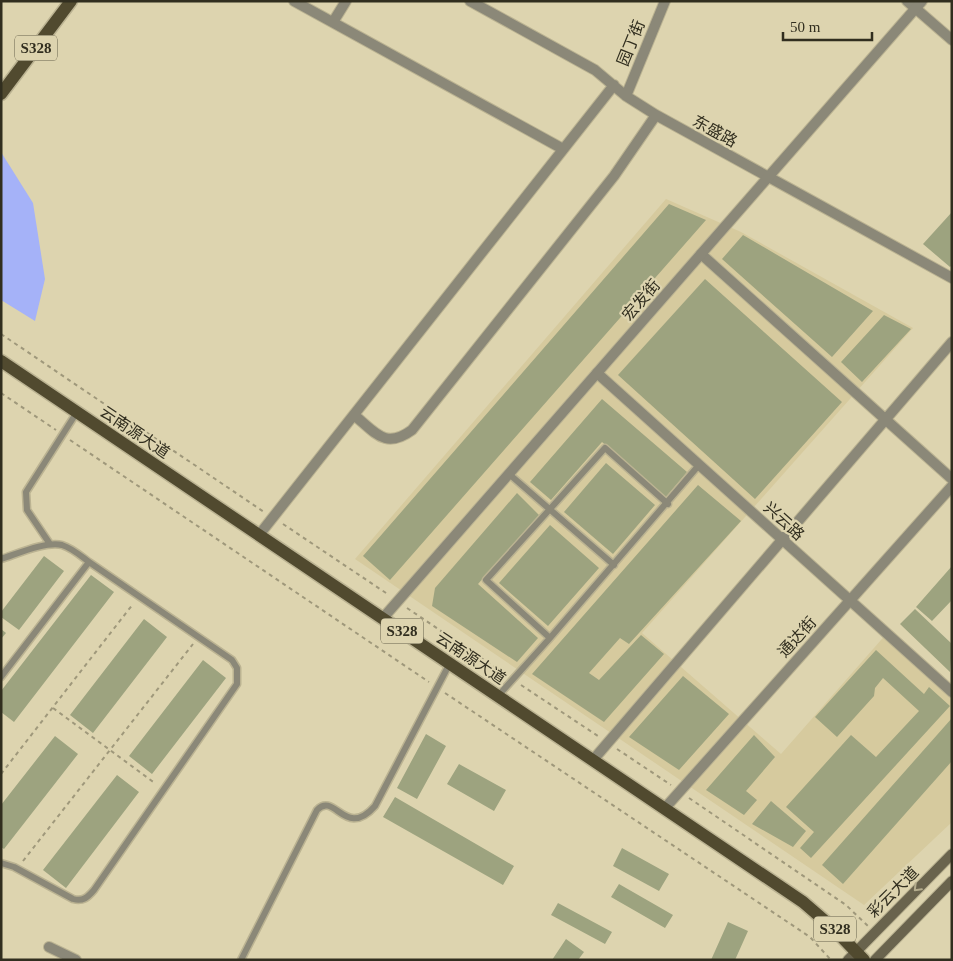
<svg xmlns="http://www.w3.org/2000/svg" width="953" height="961" viewBox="0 0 953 961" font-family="'Times New Roman','Noto Sans SC',serif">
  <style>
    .built { fill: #d6ca9e }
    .green { fill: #a5b2f8 }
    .building { fill: #9da37f }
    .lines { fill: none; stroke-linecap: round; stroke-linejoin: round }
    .service-casing { stroke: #bbb392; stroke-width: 9 }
    .minor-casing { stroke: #bbb392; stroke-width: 12 }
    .tertiary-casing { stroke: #bbb392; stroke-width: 12 }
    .secondary-casing { stroke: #bbb392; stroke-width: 12 }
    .primary-casing { stroke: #bbb392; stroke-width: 15 }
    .path { stroke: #9f987b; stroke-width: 2; stroke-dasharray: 4 4; stroke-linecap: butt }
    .service { stroke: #8b8878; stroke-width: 6 }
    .minor { stroke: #8b8878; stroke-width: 10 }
    .tertiary { stroke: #8b8878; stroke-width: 10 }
    .secondary { stroke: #69634d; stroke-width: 10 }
    .primary { stroke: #514a2f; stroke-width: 12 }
    .oneway { stroke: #b4ac8d }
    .labels { text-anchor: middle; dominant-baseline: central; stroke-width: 4.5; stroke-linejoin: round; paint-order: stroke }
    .shield { fill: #ddd4af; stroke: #65604a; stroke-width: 1 }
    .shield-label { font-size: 15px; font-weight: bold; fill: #312e1f }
    .street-label { font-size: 16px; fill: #312e1f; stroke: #ddd4af }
  </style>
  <rect width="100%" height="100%" fill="#ddd4af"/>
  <path class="built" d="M 666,199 L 741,232 L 913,328 L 642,633 L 781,754 L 888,632 L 952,689 L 952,822 L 864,905 L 355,559 Z"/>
  <path class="green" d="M 1,152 L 33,203 L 45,279 L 35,321 L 1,300 Z"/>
  <path class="building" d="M 669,204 L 706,220 L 390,580 L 363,556 Z
    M 952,212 L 952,265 L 950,267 L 923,244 Z
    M 743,235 L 873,311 L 832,357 L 722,259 Z
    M 705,279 L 842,402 L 755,499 L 618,375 Z
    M 884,315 L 911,329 L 862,382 L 841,362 Z
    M 602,399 L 687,472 L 666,497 L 602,442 L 551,500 L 530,482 Z
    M 606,463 L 655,505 L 613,554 L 564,512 Z
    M 698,485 L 741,521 L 629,644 L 620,638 L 589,673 L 599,680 L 641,635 L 664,654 L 604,722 L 532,674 Z
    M 517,493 L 539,515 L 478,584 L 538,638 L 517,662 L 432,606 L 435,588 Z
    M 550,525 L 599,568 L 548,626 L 499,583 Z
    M 44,556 L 64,571 L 19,630 L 1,617 L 1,612 Z
    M 952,566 L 952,600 L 932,621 L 916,607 Z
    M 91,575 L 114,592 L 14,722 L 1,712 L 1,691 Z
    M 915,609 L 952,644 L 950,672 L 900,624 Z
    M 144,619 L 167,637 L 93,733 L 70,715 Z
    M 1,629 L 6,633 L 1,639 Z
    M 876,650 L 924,694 L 929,687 L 950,706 L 811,858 L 800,848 L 814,832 L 786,807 L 851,735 L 876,757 L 919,711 L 883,678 L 875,688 L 874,696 L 837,737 L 815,717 Z
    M 203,660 L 226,678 L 152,774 L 129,756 Z
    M 683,676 L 729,714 L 679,770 L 629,737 Z
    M 952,718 L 952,761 L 843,884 L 822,865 Z
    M 426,734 L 446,746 L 417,799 L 397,788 Z
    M 754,735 L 775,757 L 746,791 L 757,800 L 744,815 L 706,790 Z
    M 55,736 L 78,754 L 4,849 L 1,847 L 1,805 Z
    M 459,764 L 506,790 L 494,811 L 447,784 Z
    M 117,775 L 139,792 L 66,888 L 43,870 Z
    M 395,797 L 514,866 L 503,885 L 383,817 Z
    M 771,801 L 806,831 L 793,847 L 752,824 Z
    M 622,848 L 669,874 L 659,891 L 613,866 Z
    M 619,884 L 673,915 L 665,928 L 611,897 Z
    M 558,903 L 612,932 L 605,944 L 551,915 Z
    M 728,922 L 748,931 L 735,960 L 711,960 Z
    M 566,939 L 584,952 L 578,960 L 552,960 Z"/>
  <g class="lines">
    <defs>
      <path id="service" d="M 509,474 L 614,565
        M 50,544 L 27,510 L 26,492 L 77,412
        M 1,559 C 17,554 46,541 62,545 C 72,548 81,556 89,562 L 1,677
        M 550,638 L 486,580 L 605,448 L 668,504
        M 498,696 L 550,638 L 699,465
        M 1,863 L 14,867 L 73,899 C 83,902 88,897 94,890 L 237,684 L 237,668 L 232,660 L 89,562
        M 241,960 L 317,810 C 335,791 345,840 375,806 L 450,663"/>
      <path id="minor" d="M 294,1 L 563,149
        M 470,1 L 595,70 L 626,96 L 656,115 L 952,278
        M 907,1 L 952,40
        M 333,22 L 346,1
        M 626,96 L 665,1
        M 701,254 L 952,479
        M 597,373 L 952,692
        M 354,415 C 375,432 385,450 412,430 L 614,176 L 656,115
        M 259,535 L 614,85
        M 593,760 L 952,342
        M 665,808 L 952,486
        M 49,947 L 76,960"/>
      <path id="tertiary" d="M 383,618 L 922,1"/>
      <path id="secondary" d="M 848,960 L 952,854
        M 875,960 L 952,881"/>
      <path id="primary" d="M 1,94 L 71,1
        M 1,361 L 803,902 L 833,928 L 864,960"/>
    </defs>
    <use href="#service" class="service-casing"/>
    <use href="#minor" class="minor-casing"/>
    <use href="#tertiary" class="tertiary-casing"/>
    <use href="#secondary" class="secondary-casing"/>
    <use href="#primary" class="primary-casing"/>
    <path class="path" d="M 1,334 L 264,512
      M 1,393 L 56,430
      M 70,440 L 429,682
      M 283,524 L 389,595
      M 407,608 L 505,674
      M 521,685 L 598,736
      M 445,693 L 810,937 L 831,960
      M 53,708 L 156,784
      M 617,749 L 671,785
      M 1,774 L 133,604
      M 689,798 L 846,905 L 868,926
      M 23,861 L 193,644"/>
    <use href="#service" class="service"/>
    <use href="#minor" class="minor"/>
    <use href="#tertiary" class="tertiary"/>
    <use href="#secondary" class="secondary"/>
    <use href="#primary" class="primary"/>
  </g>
  <defs><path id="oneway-chevron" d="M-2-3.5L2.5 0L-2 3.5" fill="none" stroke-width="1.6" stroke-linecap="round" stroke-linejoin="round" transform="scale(1.25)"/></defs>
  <use class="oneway" href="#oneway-chevron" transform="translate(917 888) rotate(135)"/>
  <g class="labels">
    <g class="shield">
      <rect x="15" y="35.5" width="42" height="25" rx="4"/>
      <rect x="381" y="618.5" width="42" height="25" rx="4"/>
      <rect x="814" y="916.5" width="42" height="25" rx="4"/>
    </g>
    <g class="shield-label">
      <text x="36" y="48">S328</text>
      <text x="402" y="631">S328</text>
      <text x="835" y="929">S328</text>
    </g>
    <g class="street-label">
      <text transform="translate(631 43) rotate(-68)">园丁街</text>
      <text transform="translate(715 131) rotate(29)">东盛路</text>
      <text transform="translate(641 300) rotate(-49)">宏发街</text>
      <text transform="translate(135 432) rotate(34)">云南源大道</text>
      <text transform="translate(784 521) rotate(42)">兴云路</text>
      <text transform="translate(797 637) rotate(-48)">通达街</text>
      <text transform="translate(471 658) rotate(34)">云南源大道</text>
      <text transform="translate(893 892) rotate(-45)">彩云大道</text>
    </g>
  </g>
  <rect width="953" height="961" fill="none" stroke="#312e1f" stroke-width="5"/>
  <path d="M783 32v8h89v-8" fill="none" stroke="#312e1f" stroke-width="2.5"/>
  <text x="790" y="32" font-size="15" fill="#312e1f" stroke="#ddd4af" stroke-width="4" paint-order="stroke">50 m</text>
</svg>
